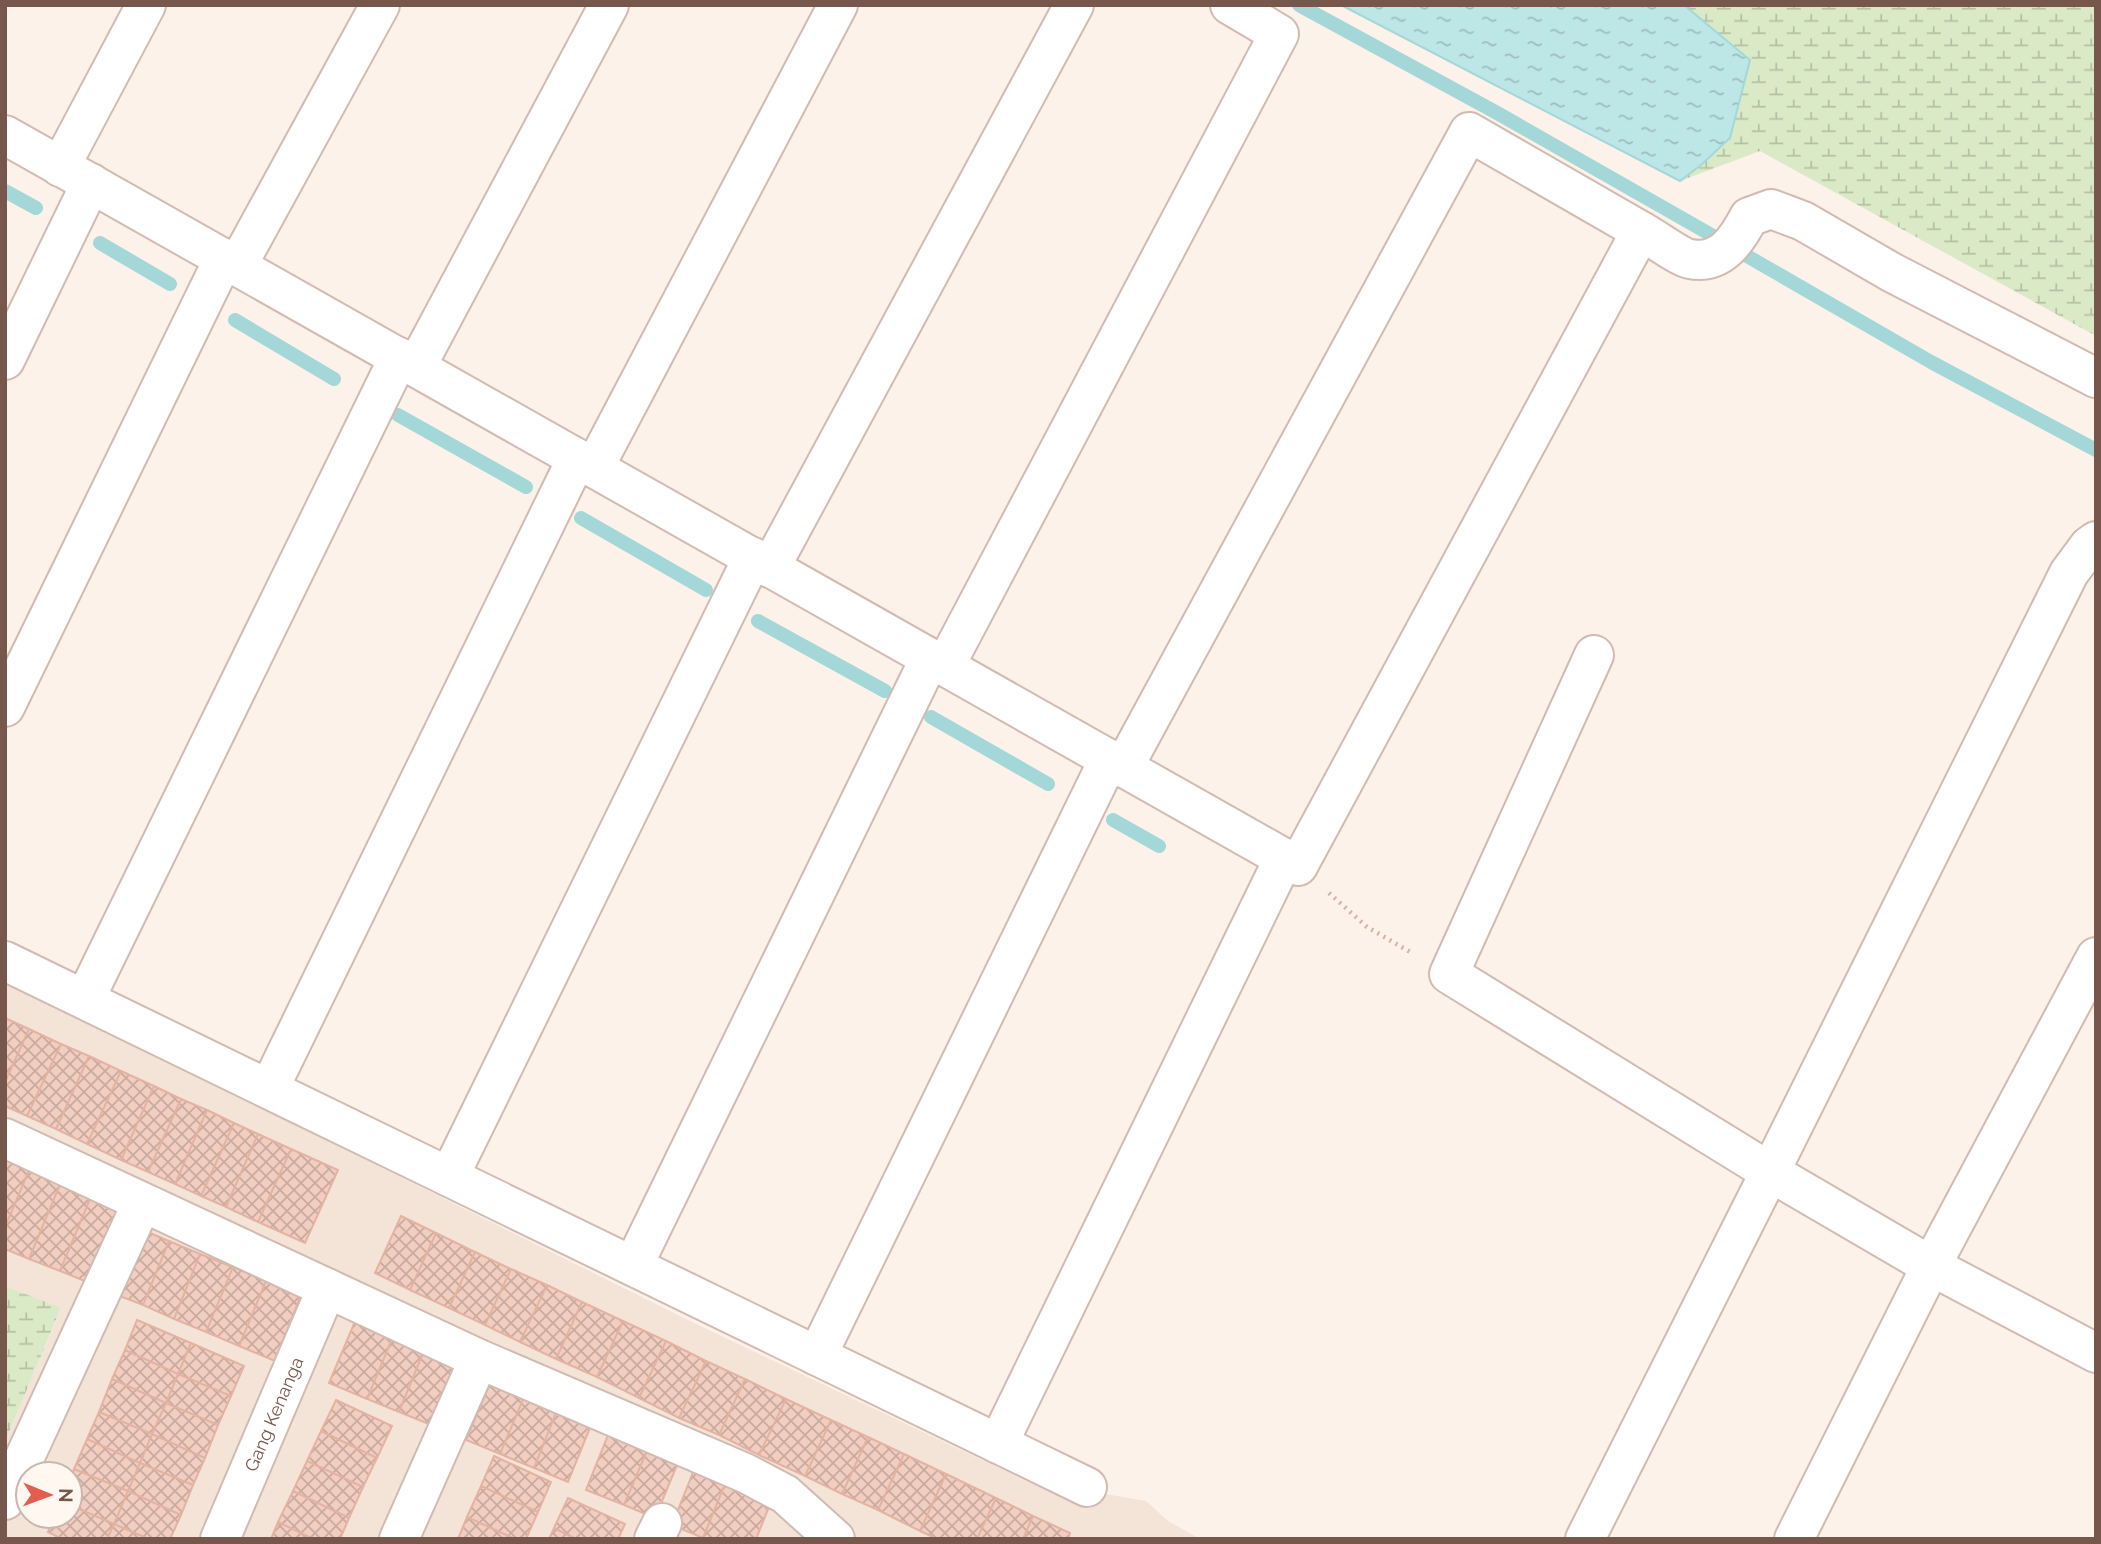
<svg xmlns="http://www.w3.org/2000/svg" width="2101" height="1544" viewBox="0 0 2101 1544" font-family="Raleway,sans-serif">
  <style>
    .residential { fill: #f4e3d7; fill-rule: evenodd }
    .wetland { fill: url(#wetland-marsh) }
    .water { fill: url(#water-ripples); stroke: #a3d7d8; stroke-width: 2 }
    .lines { fill: none; stroke-linecap: round; stroke-linejoin: round }
    .stream { stroke: #a3d7d8; stroke-width: 14 }
    .building { fill: url(#building-cross-hatch); stroke: #e4b2a1; stroke-width: 2 }
    .minor-casing { stroke: #d1bbb1; stroke-width: 42 }
    .path { stroke: #d7b0a3; stroke-width: 4.5; stroke-dasharray: 2 5; stroke-linecap: butt }
    .minor { stroke: #fff; stroke-width: 38 }
    .labels { text-anchor: middle; dominant-baseline: central; stroke-width: 5; stroke-linejoin: round; paint-order: stroke }
    .street-label { font-size: 18px; fill: #77564c; stroke: #fff7f0 }
  </style>
  <defs>
    <pattern id="wetland-marsh" width="20" height="14" patternUnits="userSpaceOnUse" patternTransform="scale(1.75)"><rect width="20" height="14" fill="#daeac7"/><path d="M1 5h8M5 5V1M11 12h8M15 12V8" fill="none" stroke="#b6c0a4"/></pattern>
    <pattern id="water-ripples" width="26" height="14" patternUnits="userSpaceOnUse" patternTransform="scale(1.75)"><rect width="26" height="14" fill="#bde6e6"/><path d="M2 4q2-2 4 0t4 0M15 11q2-2 4 0t4 0" fill="none" stroke="#9ebdbd"/></pattern>
    <pattern id="building-cross-hatch" width="8" height="8" patternUnits="userSpaceOnUse" patternTransform="scale(1.75)"><rect width="8" height="8" fill="#f2cec1"/><path d="M0 0l8 8M0 8l8-8" fill="none" stroke="#c9aa9f"/></pattern>
  </defs>
  <rect width="100%" height="100%" fill="#fcf2e9"/>
  <path class="residential" d="M 5,973 L 266,1110 L 686,1319 L 1068,1501 L 1088,1491 L 1146,1501 L 1168,1521 L 1200,1539 L 5,1539 L 5,1442 L 61,1309 L 5,1286 ZM 28,1474 L 70,1474 L 70,1516 L 28,1516 Z"/>
  <path class="wetland" d="M 1684,5 L 2096,5 L 2096,336 L 1760,151 L 1680,181 L 1701,165 L 1749,61 Z
    M 5,1286 L 61,1308 L 5,1442 Z"/>
  <path class="water" d="M 1341,5 L 1684,5 L 1750,60 L 1730,138 L 1701,165 L 1680,181 Z"/>
  <g class="lines">
    <path class="stream" d="M 1299,5 L 1499,114 L 1722,241
      M 5,191 L 36,208
      M 100,243 L 170,284
      M 1740,252 L 1931,362 L 2096,450
      M 235,320 L 334,379
      M 398,415 L 526,487
      M 581,518 L 706,590
      M 758,621 L 885,691
      M 931,717 L 1048,784
      M 1113,820 L 1159,846"/>
  </g>
  <path class="building" d="M 5,1018 L 29,1029 L 5,1082 Z
    M 29,1029 L 61,1044 L 27,1116 L 5,1106 L 5,1082 Z
    M 61,1044 L 89,1056 L 56,1129 L 27,1116 Z
    M 89,1056 L 121,1071 L 87,1144 L 56,1129 Z
    M 121,1071 L 154,1086 L 121,1160 L 87,1144 Z
    M 154,1086 L 181,1099 L 148,1172 L 121,1160 Z
    M 181,1099 L 207,1110 L 175,1184 L 148,1172 Z
    M 207,1110 L 234,1123 L 201,1196 L 175,1184 Z
    M 234,1123 L 258,1134 L 226,1207 L 201,1196 Z
    M 258,1134 L 291,1149 L 258,1222 L 226,1207 Z
    M 291,1149 L 338,1170 L 305,1243 L 258,1222 Z
    M 5,1158 L 30,1168 L 5,1227 Z
    M 30,1168 L 61,1182 L 29,1259 L 5,1249 L 5,1227 Z
    M 61,1182 L 92,1194 L 60,1271 L 29,1259 Z
    M 92,1194 L 124,1207 L 92,1284 L 60,1271 Z
    M 401,1216 L 436,1233 L 410,1290 L 375,1273 Z
    M 136,1227 L 169,1241 L 143,1305 L 109,1292 Z
    M 436,1233 L 475,1252 L 449,1308 L 410,1290 Z
    M 169,1241 L 200,1254 L 174,1319 L 143,1305 Z
    M 475,1252 L 511,1269 L 485,1325 L 449,1308 Z
    M 200,1254 L 233,1267 L 206,1332 L 174,1319 Z
    M 233,1267 L 266,1281 L 239,1346 L 206,1332 Z
    M 511,1269 L 547,1285 L 520,1342 L 485,1325 Z
    M 266,1281 L 301,1295 L 275,1361 L 239,1346 Z
    M 547,1285 L 582,1302 L 556,1359 L 520,1342 Z
    M 582,1302 L 623,1321 L 597,1377 L 556,1359 Z
    M 356,1319 L 394,1334 L 367,1399 L 329,1383 Z
    M 137,1320 L 191,1343 L 178,1374 L 125,1350 Z
    M 623,1321 L 666,1341 L 639,1398 L 597,1377 Z
    M 394,1334 L 425,1348 L 399,1412 L 367,1399 Z
    M 666,1341 L 706,1361 L 679,1418 L 639,1398 Z
    M 191,1343 L 244,1366 L 231,1396 L 178,1374 Z
    M 425,1348 L 462,1363 L 436,1427 L 399,1412 Z
    M 125,1350 L 178,1374 L 166,1403 L 112,1379 Z
    M 706,1361 L 745,1379 L 719,1435 L 679,1418 Z
    M 178,1374 L 231,1396 L 218,1425 L 166,1403 Z
    M 493,1376 L 527,1390 L 500,1454 L 466,1440 Z
    M 112,1379 L 166,1403 L 152,1434 L 99,1412 Z
    M 745,1379 L 786,1399 L 759,1455 L 719,1435 Z
    M 527,1390 L 560,1403 L 534,1468 L 500,1454 Z
    M 786,1399 L 831,1420 L 805,1476 L 759,1455 Z
    M 336,1400 L 392,1426 L 377,1458 L 321,1431 Z
    M 166,1403 L 218,1425 L 205,1458 L 152,1434 Z
    M 560,1403 L 594,1418 L 568,1482 L 534,1468 Z
    M 99,1412 L 152,1434 L 140,1463 L 87,1439 Z
    M 831,1420 L 868,1437 L 842,1494 L 805,1476 Z
    M 612,1425 L 651,1441 L 624,1505 L 586,1490 Z
    M 321,1431 L 377,1458 L 363,1487 L 307,1461 Z
    M 152,1434 L 205,1458 L 193,1485 L 140,1463 Z
    M 868,1437 L 904,1454 L 878,1510 L 842,1494 Z
    M 87,1439 L 140,1463 L 128,1491 L 74,1469 Z
    M 651,1441 L 682,1453 L 655,1518 L 624,1505 Z
    M 904,1454 L 946,1474 L 920,1531 L 878,1510 Z
    M 494,1456 L 551,1482 L 538,1512 L 481,1486 Z
    M 698,1460 L 729,1474 L 703,1538 L 672,1525 Z
    M 307,1461 L 363,1487 L 349,1518 L 293,1491 Z
    M 140,1463 L 193,1485 L 181,1515 L 128,1491 Z
    M 74,1469 L 128,1491 L 114,1524 L 70,1505 L 70,1479 Z
    M 729,1474 L 775,1492 L 756,1539 L 703,1538 Z
    M 946,1474 L 996,1498 L 977,1539 L 937,1539 L 920,1531 Z
    M 481,1486 L 538,1512 L 526,1539 L 515,1539 L 467,1517 Z
    M 128,1491 L 181,1515 L 170,1539 L 149,1539 L 114,1524 Z
    M 293,1491 L 349,1518 L 340,1539 L 313,1539 L 278,1522 Z
    M 568,1498 L 625,1524 L 618,1539 L 576,1539 L 554,1528 Z
    M 996,1498 L 1033,1516 L 1023,1539 L 977,1539 Z
    M 70,1505 L 114,1524 L 107,1539 L 62,1539 L 48,1532 L 55,1516 L 70,1516 Z
    M 1033,1516 L 1070,1533 L 1068,1539 L 1023,1539 Z
    M 467,1517 L 515,1539 L 458,1539 Z
    M 278,1522 L 313,1539 L 271,1539 Z
    M 114,1524 L 149,1539 L 107,1539 Z
    M 554,1528 L 576,1539 L 549,1539 Z"/>
  <g class="lines">
    <defs>
      <g id="minor">
        <path d="M 5,135 L 1298,866 L 1641,231 C 1653,237 1679,257 1690,259 C 1721,265 1737,240 1749,217 L 1771,209 L 1803,221 L 1891,272 L 2096,378"/>
        <path d="M 60,167 L 146,5"/>
        <path d="M 237,266 L 380,5"/>
        <path d="M 5,360 L 91,183"/>
        <path d="M 416,367 L 609,5"/>
        <path d="M 594,468 L 838,5"/>
        <path d="M 770,568 L 1074,5"/>
        <path d="M 1594,655 L 1449,974 L 1770,1172 L 1931,1266 L 2096,1353"/>
        <path d="M 945,666 L 1279,34 L 1230,5"/>
        <path d="M 5,707 L 224,258"/>
        <path d="M 1123,768 L 1469,132 L 1641,231"/>
        <path d="M 5,961 L 1087,1487"/>
        <path d="M 85,999 L 399,357"/>
        <path d="M 269,1089 L 577,458"/>
        <path d="M 5,1138 L 479,1359 L 745,1473 L 785,1494 L 835,1539"/>
        <path d="M 449,1177 L 753,557"/>
        <path d="M 633,1266 L 930,658"/>
        <path d="M 817,1356 L 1109,759"/>
        <path d="M 998,1444 L 1284,858"/>
        <path d="M 5,1500 L 142,1203"/>
        <path id="s1" d="M 220,1539 L 327,1288"/>
        <path d="M 399,1539 L 479,1359"/>
        <path d="M 654,1539 L 662,1523"/>
        <path d="M 1585,1539 L 1770,1172 L 2069,573 L 2089,546 L 2096,541"/>
        <path d="M 1794,1539 L 1931,1266 L 2096,957"/>
      </g>
    </defs>
    <use href="#minor" class="minor-casing"/>
    <path class="path" d="M 1329,893 L 1367,927 L 1412,953"/>
    <use href="#minor" class="minor"/>
  </g>
  <g class="labels">
    <g class="street-label">
      <text stroke="none"><textPath href="#s1" startOffset="136">Gang Kenanga</textPath></text>
    </g>
  </g>
  <rect width="2101" height="1544" fill="none" stroke="#77564c" stroke-width="14"/>
  <g transform="translate(49 1495) rotate(91)"><circle r="33" fill="#fff7f0" stroke="#c9b7ae" stroke-width="2"/>
  <path d="M0-5L12 26L0 18L-12 26Z" fill="#e45e50"/>
  <text y="-10" font-size="19" font-weight="bold" text-anchor="middle" fill="#77564c">N</text>
  </g>
</svg>
